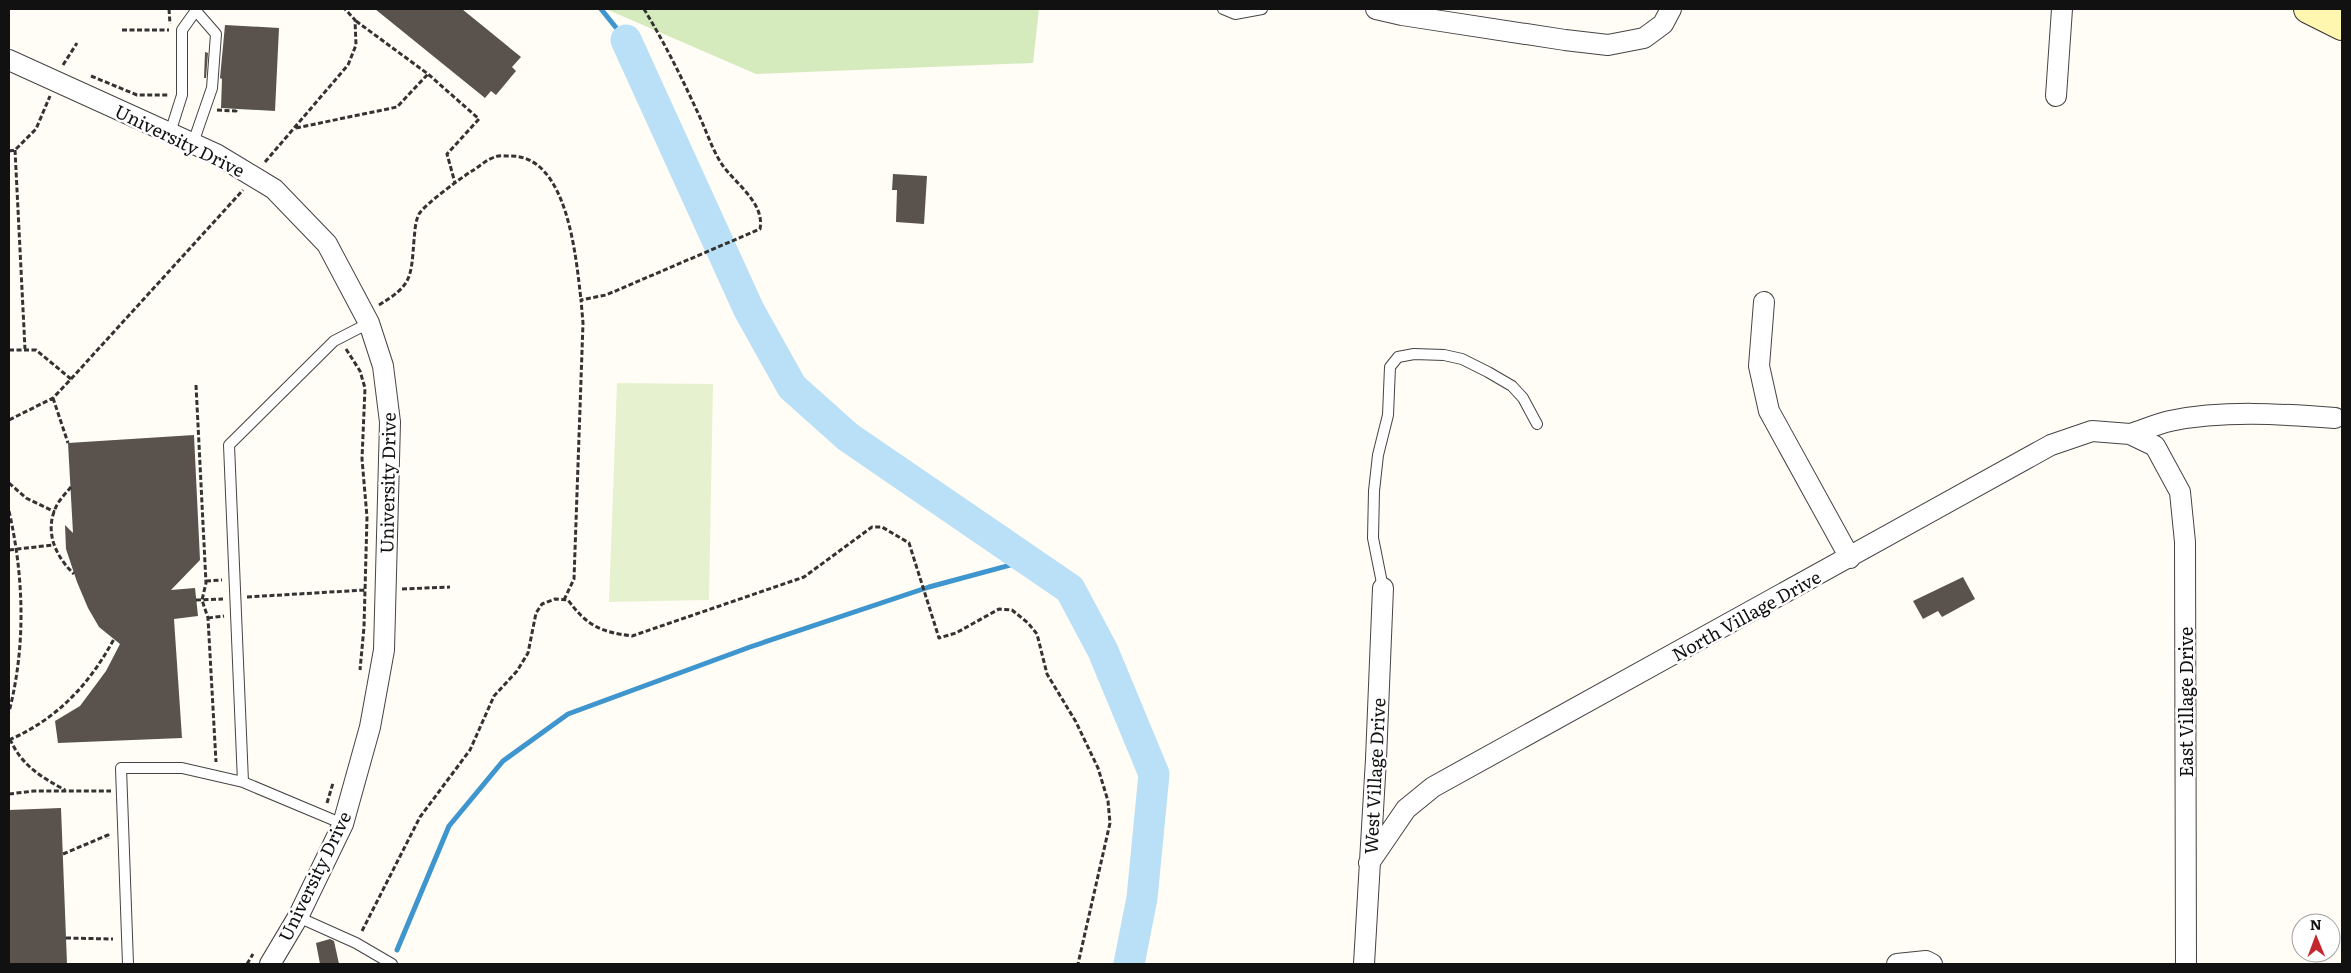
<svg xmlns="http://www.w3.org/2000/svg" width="2351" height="973" viewBox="0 0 2351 973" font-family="Literata,serif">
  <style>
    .green { fill: #d5ebbd }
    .pitch { fill: #e6f2cf }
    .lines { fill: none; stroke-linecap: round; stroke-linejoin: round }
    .stream { stroke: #3f96cf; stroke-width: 5 }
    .river { stroke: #b9e0f7; stroke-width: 31 }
    .building { fill: #5a524d }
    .lane-casing { stroke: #444; stroke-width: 12 }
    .street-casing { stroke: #444; stroke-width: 22 }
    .secondary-casing { stroke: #333; stroke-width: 30 }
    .path { stroke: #333; stroke-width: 3; stroke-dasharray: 5 2.5; stroke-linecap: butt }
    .lane { stroke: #fff; stroke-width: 10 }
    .street { stroke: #fff; stroke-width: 20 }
    .secondary { stroke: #fff6b0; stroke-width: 28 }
    .labels { text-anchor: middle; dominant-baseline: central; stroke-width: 5; stroke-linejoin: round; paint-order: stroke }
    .street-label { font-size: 18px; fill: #111; stroke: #fff }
  </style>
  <rect width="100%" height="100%" fill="#fffdf5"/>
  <path class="green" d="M 606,9 L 1039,9 L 1033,63 L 756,74 Z"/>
  <path class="pitch" d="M 617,383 L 713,384 L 709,600 L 609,602 Z"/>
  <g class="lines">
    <path class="stream" d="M 601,9 L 626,40
      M 397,950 L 449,826 L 503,761 L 568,714 L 750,647 L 929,587 L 1029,560"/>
    <path class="river" d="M 626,40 L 749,310 L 792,387 L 848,437 L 1070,589 L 1103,651 L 1154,774 L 1142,898 L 1129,964"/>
  </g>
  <path class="building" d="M 375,9 L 462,9 L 521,57 L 512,67 L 516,71 L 496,95 L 491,91 L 485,98 Z
    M 225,25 L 279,28 L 275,111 L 221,108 L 222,79 L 220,78 Z
    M 205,52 L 208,53 L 206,78 L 204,78 Z
    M 893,174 L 927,176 L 924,224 L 896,222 L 897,190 L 892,190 Z
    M 194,435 L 200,560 L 171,590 L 195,588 L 198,616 L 174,619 L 182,738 L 58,743 L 55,721 L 80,706 L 106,671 L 120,644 L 99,627 L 88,608 L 77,582 L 66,549 L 65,525 L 73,533 L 68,443 Z
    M 1963,577 L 1975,599 L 1942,617 L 1938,611 L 1923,619 L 1913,601 Z
    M 61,808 L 67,964 L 9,964 L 9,810 Z
    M 330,939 L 334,941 L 339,964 L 320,964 L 316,943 Z"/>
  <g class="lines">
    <defs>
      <path id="lane" d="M 1223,9 L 1235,14 L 1262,9
        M 170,133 L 182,95 L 182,30 L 197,9
        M 193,143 L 212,88 L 216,34 L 196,11
        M 1383,588 L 1373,538 L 1374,491 L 1378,455 L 1388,415 L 1390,367 L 1398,357 L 1414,354 L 1444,355 L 1462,359 L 1488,372 L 1512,386 L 1523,398 L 1537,424
        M 243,782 L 229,445 L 334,341 L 369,323
        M 298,917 L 356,943 L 392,964
        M 128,964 L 121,768 L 182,768 L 243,782 L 343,824"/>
      <path id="street" d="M 1376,9 L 1402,15 L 1565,40 L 1608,45 L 1644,38 L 1663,24 L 1671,9
        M 9,60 L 216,154 L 274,189 L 327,244 L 369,323 L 383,366 L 390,422 L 384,650 L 370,727 L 343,824 L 298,917 L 270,964
        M 2056,96 L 2062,9
        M 1764,302 L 1759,366 L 1769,411 L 1850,558
        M 2130,434 C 2143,430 2157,424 2170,421 C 2223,410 2282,414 2335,418
        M 1369,863 L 1406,809 L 1433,787 L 2051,445 L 2092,431 L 2130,434 L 2155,446 L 2180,492 L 2185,542 L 2186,964
        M 1364,964 L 1376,759 L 1383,588
        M 1897,964 L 1926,961 L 1932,964"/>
      <path id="secondary" d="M 2308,9 L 2342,26"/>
    </defs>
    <use href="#lane" class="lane-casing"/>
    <use href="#street" class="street-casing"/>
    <use href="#secondary" class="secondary-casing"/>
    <path class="path" d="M 169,9 L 170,24
      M 356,21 L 428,74 L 479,119 L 447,154 L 455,183
      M 122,30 L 169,30
      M 63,65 L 77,43
      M 91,76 L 137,95 L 168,95
      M 217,110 L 236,111 L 236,109
      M 296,128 L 397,107 L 428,74
      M 15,150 L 25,349
      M 9,151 L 15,150 L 36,129 L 50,96
      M 265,162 L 348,65 L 356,45 L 355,20 L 345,9
      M 379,305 C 412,285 411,278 414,240 C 415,231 415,222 419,214 C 424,205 462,177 472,171 C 479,167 487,159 495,157 C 499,155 505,156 510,156 C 568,155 576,258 581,300
      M 346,349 L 360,371 L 365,388 L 362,459 L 367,517 L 364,627 L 360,670
      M 9,350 L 36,350 L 71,379 L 53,398 L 9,420
      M 71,379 L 243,190
      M 196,385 L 206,583 L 202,600 L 208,618 L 216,762
      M 53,398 L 68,443
      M 9,483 L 26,498 L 55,512
      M 71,487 C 66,493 59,500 56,507 C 44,532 56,557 74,574
      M 9,511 C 24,577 26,646 9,712
      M 9,550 L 53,545
      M 206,581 L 222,580
      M 402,589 L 450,587
      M 247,597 L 365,590
      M 196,600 L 223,599
      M 564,600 L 574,579 L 583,323 L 581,300 L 606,295 L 760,229 C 765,202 734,183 721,163 C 711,147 705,127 697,111 C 681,76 664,42 644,9
      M 208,618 L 224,616
      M 10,739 C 21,765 41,777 65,790
      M 9,740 C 57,719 89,685 114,639
      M 9,794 L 34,791 L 111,791
      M 327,803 L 333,783
      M 63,854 L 108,835 L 108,839
      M 362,931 L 420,817 L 470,750 L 494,696 L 517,671 L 528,653 L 536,613 L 542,604 L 555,599 L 568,600 C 587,626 601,632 632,636 L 804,577 L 872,527 L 882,527 L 909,543 L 939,638 L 956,633 L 999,609 L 1012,610 L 1028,623 L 1037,634 L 1047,674 L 1076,722 L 1098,768 L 1108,801 L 1110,823 L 1078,964
      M 66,938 L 113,939
      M 247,964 L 253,954"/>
    <use href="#lane" class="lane"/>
    <use href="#street" class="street"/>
    <use href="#secondary" class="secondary"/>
  </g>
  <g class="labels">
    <g class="street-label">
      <text transform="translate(180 140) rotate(26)">University Drive</text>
      <text transform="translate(387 483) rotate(-89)">University Drive</text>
      <text transform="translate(1746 615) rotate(-29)">North Village Drive</text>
      <text transform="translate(2185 702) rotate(-90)">East Village Drive</text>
      <text transform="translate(1374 776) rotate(-87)">West Village Drive</text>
      <text transform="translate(314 876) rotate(-64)">University Drive</text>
    </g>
  </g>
  <rect width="2351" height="973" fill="none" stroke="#111111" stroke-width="20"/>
  <g transform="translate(2316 938) rotate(359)"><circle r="24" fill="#ffffff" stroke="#a0a0a0"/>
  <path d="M0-4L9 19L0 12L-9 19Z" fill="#c4262e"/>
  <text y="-8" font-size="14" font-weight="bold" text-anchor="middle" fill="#111111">N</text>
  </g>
</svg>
